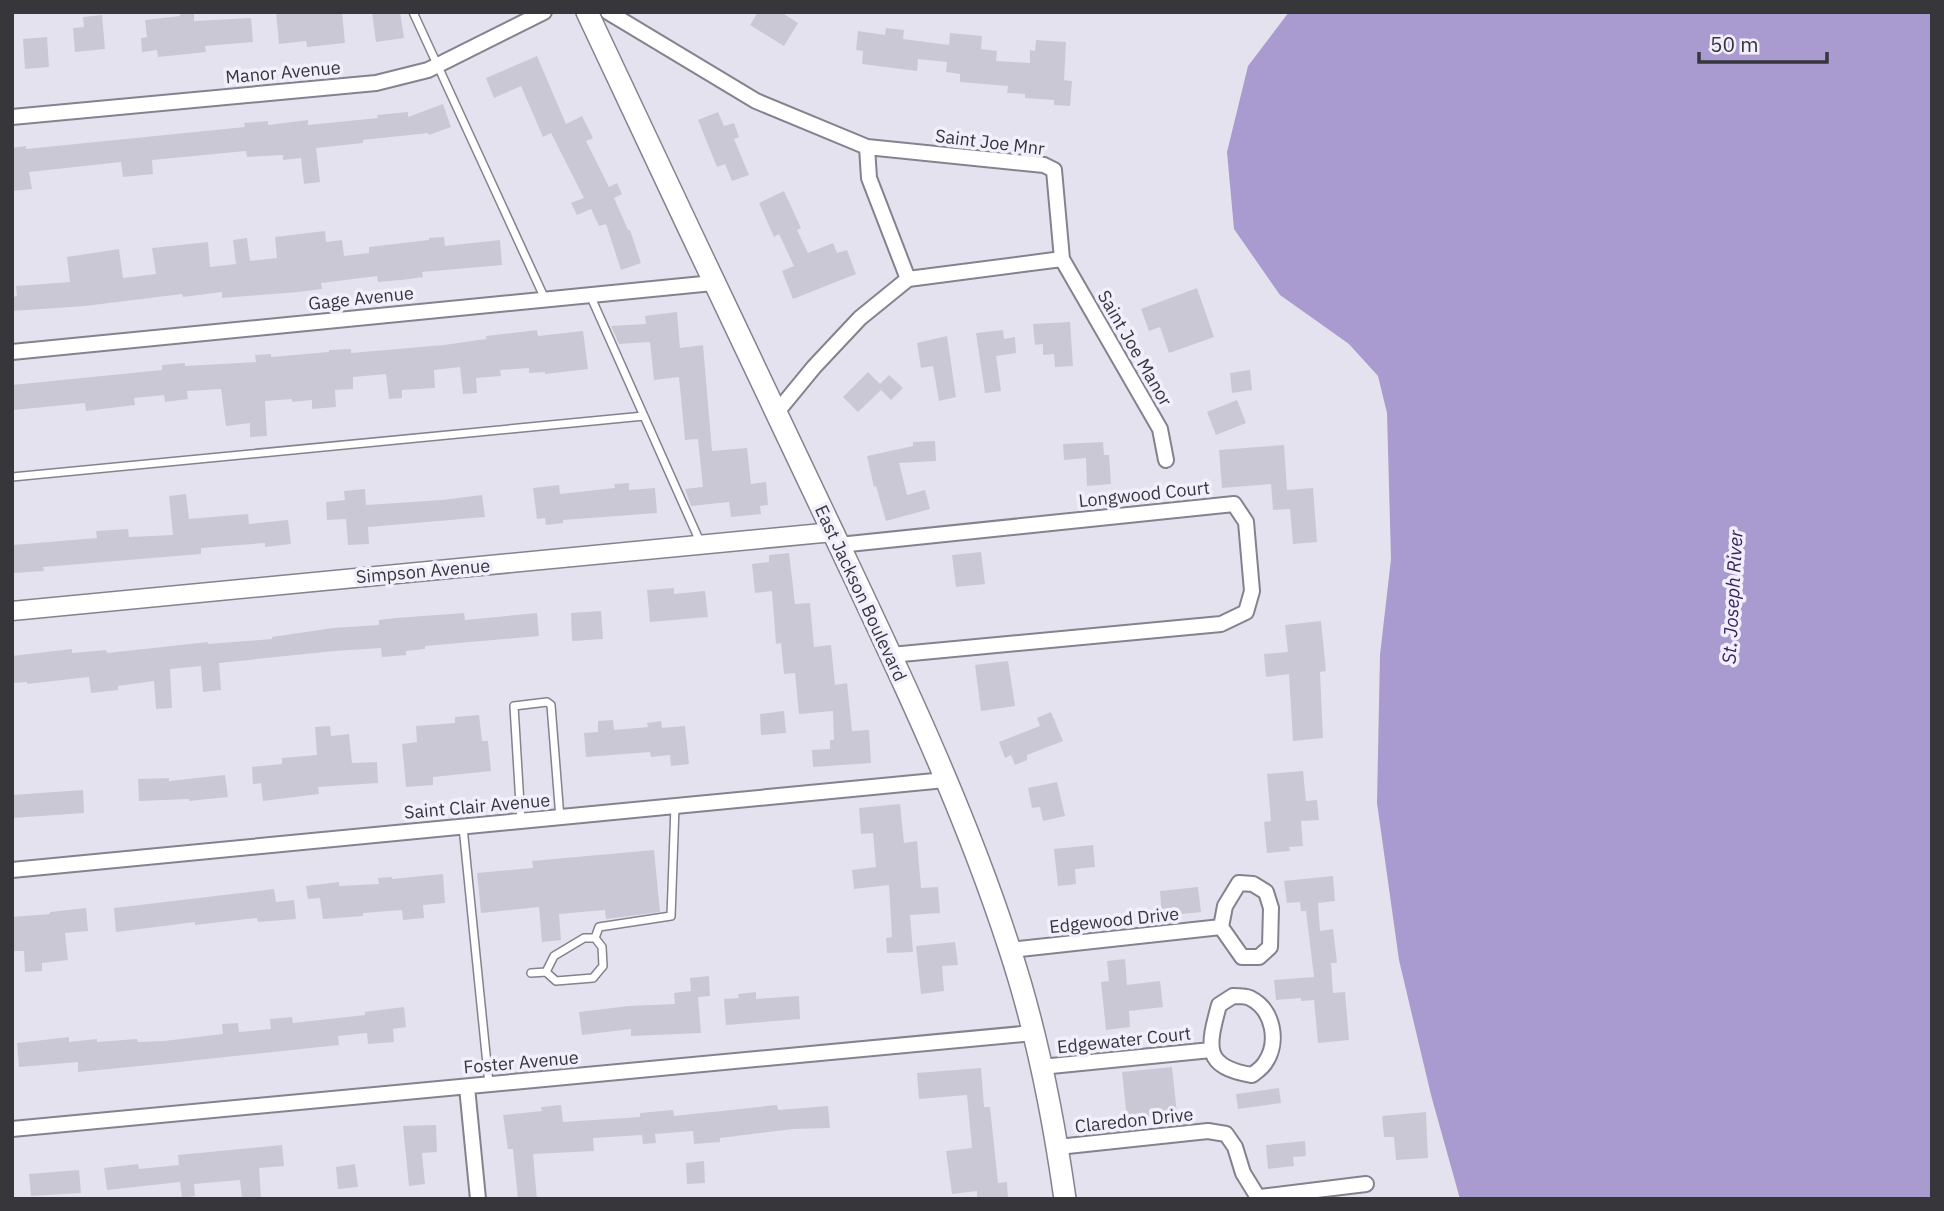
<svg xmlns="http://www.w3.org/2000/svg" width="1944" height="1211" viewBox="0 0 1944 1211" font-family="'IBM Plex Sans',sans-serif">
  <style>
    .water { fill: #a99bcf }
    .building { fill: #cbc8d5 }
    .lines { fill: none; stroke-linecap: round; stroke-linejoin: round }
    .service-casing { stroke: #85828e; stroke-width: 10 }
    .minor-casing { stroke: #85828e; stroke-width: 18 }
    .tertiary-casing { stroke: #85828e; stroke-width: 21 }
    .secondary-casing { stroke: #85828e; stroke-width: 24 }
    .service { stroke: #fff; stroke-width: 7 }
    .minor { stroke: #fff; stroke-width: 14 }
    .tertiary { stroke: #fff; stroke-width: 18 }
    .secondary { stroke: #fff; stroke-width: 21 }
    .labels { text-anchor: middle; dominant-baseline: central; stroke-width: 7; stroke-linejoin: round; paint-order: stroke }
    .street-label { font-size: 18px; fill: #37363b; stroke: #f2effd }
    .water-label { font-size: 19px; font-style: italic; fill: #38215f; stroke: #f2effd }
  </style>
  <rect width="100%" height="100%" fill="#e5e2ef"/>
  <path class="water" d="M 1289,12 L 1932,12 L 1932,1199 L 1460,1199 L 1431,1095 L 1399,960 L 1377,803 L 1380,655 L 1391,559 L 1387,413 L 1378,376 L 1349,344 L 1280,295 L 1234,229 L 1227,152 L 1248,66 Z"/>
  <path class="building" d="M 180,12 L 194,12 L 194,21 L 251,18 L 253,42 L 205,46 L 206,52 L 158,57 L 157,50 L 142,52 L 141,38 L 147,37 L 145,20 L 180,16 Z
    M 276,12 L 342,12 L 345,43 L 307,47 L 306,41 L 279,44 Z
    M 372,12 L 400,12 L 404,38 L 376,42 Z
    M 758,12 L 781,12 L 798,23 L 784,46 L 750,25 Z
    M 102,15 L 105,49 L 75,52 L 73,28 L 84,27 L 83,17 Z
    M 886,28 L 904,30 L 903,39 L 949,45 L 950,33 L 982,36 L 981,49 L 997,51 L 996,61 L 1030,63 L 1030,50 L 1035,51 L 1036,40 L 1066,42 L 1064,80 L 1072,81 L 1070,106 L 1054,105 L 1054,100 L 1025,98 L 1025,94 L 1007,93 L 1008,86 L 960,82 L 960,74 L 946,72 L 947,62 L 918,59 L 917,71 L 862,64 L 863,51 L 856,50 L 858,31 L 885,35 Z
    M 47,37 L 49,67 L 25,69 L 23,39 Z
    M 537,56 L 566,124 L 582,116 L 593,138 L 586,141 L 609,187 L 617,183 L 622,194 L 614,198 L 628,230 L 630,230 L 641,263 L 621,270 L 606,224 L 599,226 L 591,209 L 577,215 L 571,203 L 584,198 L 551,133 L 543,137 L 521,86 L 494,98 L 486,78 Z
    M 443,104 L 451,127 L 429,135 L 428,133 L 363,140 L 363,143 L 316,148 L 320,182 L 304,184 L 301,158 L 283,160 L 283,155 L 247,157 L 246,151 L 152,160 L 153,174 L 123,177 L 121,162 L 29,172 L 32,189 L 12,191 L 12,148 L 26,146 L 26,149 L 245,127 L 244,123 L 268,121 L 268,125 L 308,120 L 308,125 L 378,118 L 377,115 L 408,112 L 408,117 Z
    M 718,112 L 724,126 L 734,123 L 739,137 L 734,139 L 749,175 L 732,181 L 725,164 L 717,167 L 698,120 Z
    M 784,191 L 801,228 L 797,230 L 808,253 L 833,243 L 837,253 L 847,250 L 856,274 L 793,299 L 782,271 L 794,266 L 779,234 L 774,237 L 759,203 Z
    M 325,231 L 326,242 L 342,240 L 344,256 L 369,253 L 369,247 L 429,240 L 429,238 L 444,237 L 445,246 L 500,240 L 502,265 L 422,272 L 423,277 L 401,280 L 378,282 L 377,276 L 321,283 L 322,289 L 298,292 L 222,298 L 222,292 L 183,297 L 182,294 L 85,306 L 12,311 L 12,297 L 17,296 L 16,286 L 70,282 L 67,257 L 119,249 L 123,278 L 156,274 L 152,248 L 208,242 L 210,267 L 236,264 L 233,240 L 247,238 L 250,261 L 277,258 L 275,237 Z
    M 1197,288 L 1214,337 L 1169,353 L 1160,327 L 1149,331 L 1141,309 Z
    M 677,312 L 680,348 L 703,345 L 712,451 L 747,448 L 751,484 L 766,482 L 768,505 L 760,506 L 761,514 L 731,517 L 729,502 L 691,506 L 685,489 L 703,487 L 698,439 L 685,440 L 679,377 L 654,380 L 650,342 L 619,344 L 611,326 L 646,324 L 645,316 Z
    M 1070,322 L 1073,366 L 1055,367 L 1054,354 L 1043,355 L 1043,344 L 1035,345 L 1033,324 Z
    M 537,330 L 538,336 L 583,331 L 588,369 L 545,374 L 545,372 L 529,373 L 529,368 L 500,370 L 501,376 L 476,378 L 477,393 L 463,394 L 460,367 L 434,370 L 435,388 L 402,390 L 402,398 L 389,399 L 386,374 L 353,377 L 353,389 L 335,390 L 336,407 L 312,409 L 312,400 L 292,402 L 292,399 L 265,401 L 267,436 L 250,437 L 250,423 L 226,426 L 221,389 L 187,391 L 188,399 L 165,402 L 164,395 L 134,398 L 135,405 L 86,411 L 85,403 L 14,410 L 12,385 L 162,370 L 162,365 L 185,363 L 185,366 L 256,362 L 255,355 L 271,354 L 271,357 L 329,352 L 329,350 L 351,349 L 351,353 L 444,345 L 486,339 L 486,336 Z
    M 1003,330 L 1004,339 L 1015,337 L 1016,353 L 996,356 L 1001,391 L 985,393 L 976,333 Z
    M 947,336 L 956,397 L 939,401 L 933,366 L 921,368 L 917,343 Z
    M 1250,370 L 1252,390 L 1232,393 L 1230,373 Z
    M 868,372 L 880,384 L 889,375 L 903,388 L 891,400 L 881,390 L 858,412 L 843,397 Z
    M 1237,400 L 1246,423 L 1216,435 L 1207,412 Z
    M 935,441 L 936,461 L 899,463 L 907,495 L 925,490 L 930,509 L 886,521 L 876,486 L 874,487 L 867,456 L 913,446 L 913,442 Z
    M 1103,442 L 1104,455 L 1109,455 L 1111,484 L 1087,486 L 1086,458 L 1064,460 L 1063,444 Z
    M 1284,445 L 1287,490 L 1313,488 L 1317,542 L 1293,544 L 1290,509 L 1273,510 L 1271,484 L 1222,488 L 1219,450 Z
    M 629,483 L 629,490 L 655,488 L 657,513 L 563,520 L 563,523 L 546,525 L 545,518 L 537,519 L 533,488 L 559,485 L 560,494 L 615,488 L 614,484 Z
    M 365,489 L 366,505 L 442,500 L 482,495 L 485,517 L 368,527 L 369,544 L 348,545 L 346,519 L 327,520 L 326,502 L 345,500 L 344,491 Z
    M 186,494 L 189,519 L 248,514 L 249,524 L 288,520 L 291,544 L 265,547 L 265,543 L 201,548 L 201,554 L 43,567 L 44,571 L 14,573 L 13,545 L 97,538 L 96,531 L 128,529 L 129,537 L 173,535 L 169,496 Z
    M 981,552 L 985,584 L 956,587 L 952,555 Z
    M 789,553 L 795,604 L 810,603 L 814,647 L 831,645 L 835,685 L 847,683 L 852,731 L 869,730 L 871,763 L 813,767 L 812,750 L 830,749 L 830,740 L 834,740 L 833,711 L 799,714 L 795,673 L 784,674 L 781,643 L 776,644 L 772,591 L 755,593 L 752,564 L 769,562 L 769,555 Z
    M 674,588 L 674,594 L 705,591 L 708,617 L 650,622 L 647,590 Z
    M 601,611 L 603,639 L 572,641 L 571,613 Z
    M 464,613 L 465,620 L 537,613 L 539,636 L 425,646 L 425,649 L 406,651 L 406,655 L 382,657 L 381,648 L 334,651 L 219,663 L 221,690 L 203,692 L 201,666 L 170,669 L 172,708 L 156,709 L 154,681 L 118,686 L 118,690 L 91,693 L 89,677 L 27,684 L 27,682 L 12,683 L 12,656 L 72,649 L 72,653 L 106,650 L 107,653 L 208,642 L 208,644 L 272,639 L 272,637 L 333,628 L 379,625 L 379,620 L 396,618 Z
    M 1321,621 L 1326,671 L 1320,672 L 1323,738 L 1293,741 L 1289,674 L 1266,677 L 1264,654 L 1288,652 L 1285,625 Z
    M 1008,661 L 1015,706 L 981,711 L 975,665 Z
    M 784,711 L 786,733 L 761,735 L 760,714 Z
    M 1051,712 L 1063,741 L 1027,755 L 1027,760 L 1015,765 L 1011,755 L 1005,758 L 999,742 L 1040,726 L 1037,718 Z
    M 479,715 L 482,741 L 488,741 L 491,771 L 433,777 L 433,785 L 406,787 L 402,744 L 417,742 L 416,726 L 455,723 L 455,717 Z
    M 613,720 L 614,730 L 648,727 L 647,723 L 661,721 L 662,728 L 685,726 L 689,764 L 671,766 L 670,755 L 651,757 L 650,752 L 586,757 L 584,733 L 598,732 L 598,721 Z
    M 330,726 L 331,736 L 349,734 L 352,763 L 377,762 L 378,783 L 318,787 L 319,794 L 263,801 L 261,783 L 253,784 L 252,767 L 282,764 L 282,758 L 317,755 L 315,727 Z
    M 1303,771 L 1306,801 L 1317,800 L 1319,820 L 1301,821 L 1303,846 L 1289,847 L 1290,851 L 1267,853 L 1264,822 L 1271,821 L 1267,774 Z
    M 225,775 L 228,797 L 189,801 L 189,799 L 139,801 L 138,779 L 169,778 L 169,781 Z
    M 1057,782 L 1065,816 L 1043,821 L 1040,807 L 1032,808 L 1028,788 Z
    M 83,790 L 84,813 L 12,818 L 12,795 Z
    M 900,804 L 904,843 L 917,841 L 921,888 L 938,887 L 940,913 L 910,915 L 913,952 L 887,953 L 886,938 L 892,937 L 889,885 L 854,889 L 852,870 L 876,867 L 873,833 L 861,834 L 859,808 Z
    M 1093,845 L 1095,867 L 1075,869 L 1076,884 L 1058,886 L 1054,849 Z
    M 654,850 L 660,912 L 606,919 L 605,910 L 559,914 L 561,940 L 542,942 L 539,907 L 481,913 L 477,873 L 533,868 L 532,861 Z
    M 443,874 L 445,903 L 423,905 L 424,918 L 403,920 L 402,910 L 363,913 L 363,916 L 323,919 L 320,898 L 308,899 L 306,886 L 339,882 L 339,886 L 379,884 L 378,878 L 392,877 L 392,879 Z
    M 1333,876 L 1335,901 L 1318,903 L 1320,931 L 1333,929 L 1337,963 L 1331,963 L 1333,993 L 1345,992 L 1349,1040 L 1318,1043 L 1314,1000 L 1301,1001 L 1301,998 L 1276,1000 L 1274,980 L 1314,977 L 1306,911 L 1301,911 L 1300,902 L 1287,903 L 1284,881 Z
    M 1198,887 L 1201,912 L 1162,916 L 1160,891 Z
    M 274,889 L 276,902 L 294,900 L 296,919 L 258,922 L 257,918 L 195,925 L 195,922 L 116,932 L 114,908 Z
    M 86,908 L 88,931 L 65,933 L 68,960 L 42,963 L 42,971 L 25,972 L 24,951 L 12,951 L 12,917 L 50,914 L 50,912 Z
    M 955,942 L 958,965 L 942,966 L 944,991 L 921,994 L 916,946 Z
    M 1125,959 L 1127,985 L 1160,981 L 1163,1007 L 1129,1011 L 1130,1027 L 1106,1030 L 1101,982 L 1109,981 L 1107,961 Z
    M 709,976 L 710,996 L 698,997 L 701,1033 L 631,1036 L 631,1029 L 582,1035 L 579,1012 L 629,1006 L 675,1004 L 674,993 L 691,991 L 690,978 Z
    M 756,992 L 756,999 L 799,996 L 800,1019 L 726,1025 L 724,999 L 739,998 L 738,994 Z
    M 404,1007 L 406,1027 L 393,1029 L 394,1042 L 368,1044 L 367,1033 L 338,1036 L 339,1045 L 160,1064 L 78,1072 L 78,1062 L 19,1067 L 17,1043 L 69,1037 L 69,1042 L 97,1039 L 97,1042 L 137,1039 L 138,1042 L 164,1041 L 223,1034 L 222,1024 L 238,1023 L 239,1032 L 271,1029 L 270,1019 L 292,1017 L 293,1023 L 365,1015 L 365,1012 Z
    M 1172,1067 L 1177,1114 L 1127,1119 L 1122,1072 Z
    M 981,1068 L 984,1107 L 990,1107 L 998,1183 L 1007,1182 L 1008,1199 L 977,1199 L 977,1191 L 952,1194 L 946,1151 L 972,1148 L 967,1095 L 919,1099 L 917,1073 Z
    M 1279,1088 L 1281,1103 L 1238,1109 L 1236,1094 Z
    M 561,1105 L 563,1122 L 640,1117 L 640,1113 L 673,1110 L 674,1116 L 777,1105 L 778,1110 L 828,1106 L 830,1128 L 793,1129 L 720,1138 L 720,1142 L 694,1144 L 693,1131 L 655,1134 L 656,1143 L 643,1144 L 642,1135 L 593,1138 L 594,1151 L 533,1154 L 537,1199 L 518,1199 L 513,1149 L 508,1149 L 503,1115 L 542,1111 L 541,1107 Z
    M 1426,1112 L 1428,1158 L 1396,1160 L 1394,1137 L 1384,1137 L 1382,1116 Z
    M 436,1125 L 437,1152 L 422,1153 L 425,1184 L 409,1186 L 403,1126 Z
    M 1305,1141 L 1306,1156 L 1293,1157 L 1294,1166 L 1268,1169 L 1266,1145 Z
    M 282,1145 L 284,1166 L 259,1168 L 261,1198 L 242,1199 L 240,1180 L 194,1184 L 195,1196 L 182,1198 L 180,1182 L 107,1190 L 104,1168 L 138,1164 L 139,1169 L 179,1165 L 178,1155 Z
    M 704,1161 L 705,1183 L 687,1184 L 686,1163 Z
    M 355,1164 L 358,1187 L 338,1189 L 336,1167 Z
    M 79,1170 L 81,1193 L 31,1196 L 29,1174 Z"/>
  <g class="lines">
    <defs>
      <path id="service" d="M 413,12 L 545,299
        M 590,295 L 701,544
        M 12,477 L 644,416
        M 521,821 L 514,706 L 547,702 L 551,705 L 560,818
        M 463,827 L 489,1084
        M 595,938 L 599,927 L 671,916 L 675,806
        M 531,973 L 546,972 L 556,981 L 593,978 L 603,966 L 602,947 L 595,938 L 584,938 L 554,956 L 546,972"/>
      <path id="minor" d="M 608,12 L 756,101 L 867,147 L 1044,165 L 1054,170 L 1062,259 L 908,279 L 860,318 L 814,367 L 777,412
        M 12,117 L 376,83 L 428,70 L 544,12
        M 867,147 L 869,178 L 908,279
        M 1062,259 L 1160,429 L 1166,460
        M 12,352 L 713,283
        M 839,545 L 1234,504 L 1246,522 L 1252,591 L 1246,612 L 1221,624 L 891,655
        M 12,870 L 945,780
        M 1239,883 L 1253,884 L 1266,892 L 1271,908 L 1270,947 L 1259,957 L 1242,957 L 1221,927 L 1225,906 Z
        M 1010,950 L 1221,927
        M 1233,996 C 1239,996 1246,996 1250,998 C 1274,1010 1279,1043 1265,1063 C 1262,1068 1256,1072 1252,1075 C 1202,1067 1208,1046 1219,1005 Z
        M 1041,1067 L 1211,1050
        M 467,1087 L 478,1199
        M 12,1129 L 1033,1033
        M 1058,1147 L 1208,1131 L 1226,1134 L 1235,1147 L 1243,1173 L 1259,1199
        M 1260,1197 L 1366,1184"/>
      <path id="tertiary" d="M 12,611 L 833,532"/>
      <path id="secondary" d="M 587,12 C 667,184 749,354 830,526 C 895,663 962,802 1009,947 C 1036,1028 1053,1114 1065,1199"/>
    </defs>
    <use href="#service" class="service-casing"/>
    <use href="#minor" class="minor-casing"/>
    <use href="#tertiary" class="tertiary-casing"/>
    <use href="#secondary" class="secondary-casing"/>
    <use href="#service" class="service"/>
    <use href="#minor" class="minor"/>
    <use href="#tertiary" class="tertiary"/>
    <use href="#secondary" class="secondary"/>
  </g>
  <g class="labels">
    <g class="street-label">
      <text transform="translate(283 72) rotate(-5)">Manor Avenue</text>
      <text transform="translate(990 142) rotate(7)">Saint Joe Mnr</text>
      <text transform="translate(361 298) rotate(-6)">Gage Avenue</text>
      <text transform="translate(1135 348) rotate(60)">Saint Joe Manor</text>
      <text transform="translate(1144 494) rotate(-6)">Longwood Court</text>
      <text transform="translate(423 571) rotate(-5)">Simpson Avenue</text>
      <text transform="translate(861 593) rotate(65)">East Jackson Boulevard</text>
      <text transform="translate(477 806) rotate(-5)">Saint Clair Avenue</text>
      <text transform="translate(1114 920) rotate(-6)">Edgewood Drive</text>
      <text transform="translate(1124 1040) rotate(-6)">Edgewater Court</text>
      <text transform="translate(521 1062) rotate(-5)">Foster Avenue</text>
      <text transform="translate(1134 1120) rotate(-6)">Claredon Drive</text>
    </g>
    <g class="water-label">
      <text transform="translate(1732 597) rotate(-87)">St. Joseph River</text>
    </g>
  </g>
  <rect width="1944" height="1211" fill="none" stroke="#37363b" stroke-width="28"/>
  <path d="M1699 52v10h128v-10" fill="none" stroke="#37363b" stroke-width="3.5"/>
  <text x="1710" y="52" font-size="21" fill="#37363b" stroke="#f2effd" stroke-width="5" paint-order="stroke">50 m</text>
</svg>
